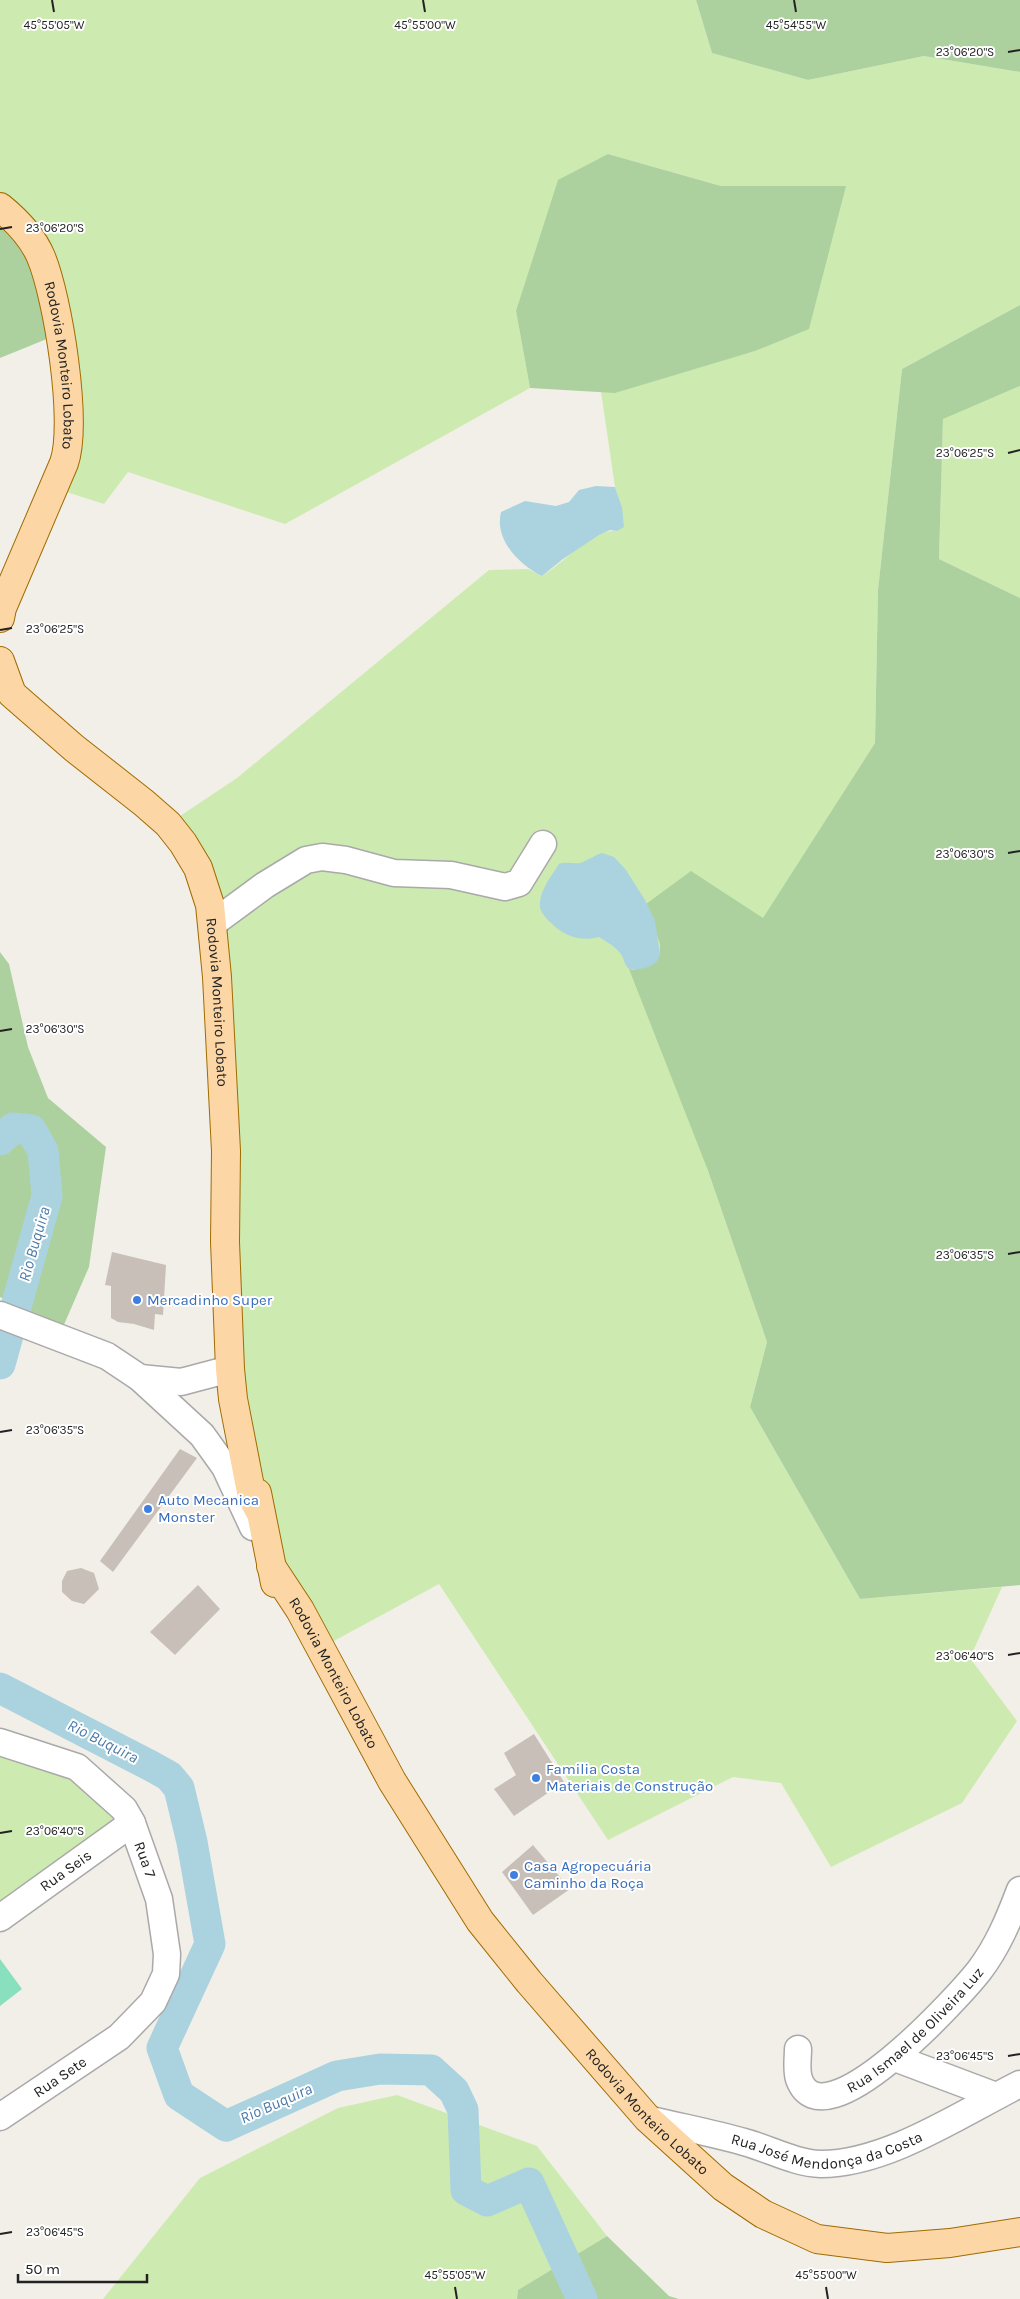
<svg xmlns="http://www.w3.org/2000/svg" width="1020" height="2299" viewBox="0 0 1020 2299" font-family="Karla,sans-serif">
  <style>
    .grass { fill: #cdebb0 }
    .forest { fill: #add19e }
    .pitch { fill: #88e0be }
    .water { fill: #aad3df }
    .lines { fill: none; stroke-linecap: round; stroke-linejoin: round }
    .river { stroke: #aad3df; stroke-width: 31 }
    .building { fill: #c7bfb8 }
    .minor-casing { stroke: #a9a9a9; stroke-width: 29 }
    .major-casing { stroke: #a06b00; stroke-width: 30 }
    .minor { stroke: #fff; stroke-width: 26 }
    .major { stroke: #fcd6a4; stroke-width: 28 }
    .ticks { fill: none; stroke: #222; stroke-width: 2 }
    .shop-dot { fill: #3f7fe0; stroke: #fff; stroke-width: 2 }
    .labels { text-anchor: middle; dominant-baseline: central; stroke-width: 4; stroke-linejoin: round; paint-order: stroke }
    .street-label { font-size: 15px; fill: #222; stroke: #fff }
    .shop-label { font-size: 15px; fill: #366cbe; stroke: #fff; text-anchor: start }
    .water-label { font-size: 16px; font-style: italic; fill: #4a7aab; stroke: #fff }
    .ticks-label { font-size: 12px; text-anchor: middle; fill: #222; stroke: #fff; stroke-width: 4; stroke-linejoin: round; paint-order: stroke }
  </style>
  <rect width="100%" height="100%" fill="#f2efe9"/>
  <path class="grass" d="M 0,0 L 696,0 L 712,53 L 808,80 L 924,56 L 1020,72 L 1020,305 L 902,369 L 878,590 L 875,743 L 763,919 L 707,1168 L 767,1342 L 750,1407 L 860,1599 L 1002,1587 L 970,1658 L 1017,1721 L 962,1803 L 831,1867 L 781,1783 L 733,1777 L 608,1840 L 439,1584 L 321,1648 L 271,1566 L 239,1429 L 210,905 L 168,824 L 237,778 L 489,570 L 528,569 L 542,576 C 561,565 595,527 617,531 L 622,507 L 615,487 L 601,392 L 755,351 L 845,186 L 721,186 L 608,154 L 516,311 L 530,388 L 285,524 L 128,472 L 104,504 L 54,488 L 59,334 L 0,208 Z
    M 1020,386 L 1020,598 L 939,559 L 943,418 Z
    M 0,1750 L 76,1779 L 122,1821 L 0,1908 Z
    M 397,2095 L 537,2146 L 607,2236 L 518,2290 L 517,2299 L 103,2299 L 200,2178 L 338,2108 Z"/>
  <path class="forest" d="M 696,0 L 1020,0 L 1020,72 L 924,56 L 808,80 L 712,53 Z
    M 608,154 L 721,186 L 846,186 L 809,329 L 755,351 L 615,393 L 530,388 L 516,311 L 558,180 Z
    M 0,207 L 21,228 L 59,334 L 0,358 Z
    M 1020,305 L 1020,386 L 943,419 L 939,559 L 1020,598 L 1020,1585 L 860,1599 L 750,1407 L 767,1342 L 707,1168 L 629,969 L 634,970 L 660,954 L 660,944 L 646,904 L 691,871 L 763,918 L 875,743 L 878,590 L 902,369 Z
    M 0,952 L 9,964 L 28,1047 L 48,1098 L 106,1147 L 89,1267 L 63,1327 L 0,1297 Z
    M 607,2236 L 669,2296 L 679,2299 L 517,2299 L 518,2290 Z"/>
  <path class="pitch" d="M 0,1959 L 22,1989 L 0,2006 Z"/>
  <path class="water" d="M 596,486 L 615,487 L 622,507 L 624,527 L 617,531 L 610,530 L 599,535 L 563,559 L 542,576 C 520,565 494,540 501,512 L 525,501 L 556,506 L 569,502 L 579,490 Z
    M 602,853 L 614,857 L 626,870 L 645,900 L 655,921 L 660,954 C 657,968 641,970 629,969 C 625,965 625,963 623,958 C 620,949 607,942 599,937 C 580,942 564,936 550,922 C 546,918 540,912 540,906 C 539,891 552,875 559,864 C 568,861 577,865 583,862 C 590,859 595,855 602,853 Z"/>
  <g class="lines">
    <path class="river" d="M 0,1140 L 13,1128 L 31,1130 L 43,1151 L 47,1196 L 0,1364
      M 0,1688 L 151,1766 L 169,1776 L 179,1788 L 192,1842 L 210,1944 L 162,2048 L 179,2095 L 226,2126 L 337,2076 L 380,2069 L 431,2070 L 454,2091 L 463,2110 L 466,2190 L 487,2201 L 529,2183 L 582,2299"/>
  </g>
  <path class="building" d="M 112,1252 L 166,1265 L 163,1315 L 155,1314 L 154,1330 L 134,1324 L 118,1322 L 111,1318 L 111,1286 L 105,1285 Z
    M 180,1449 L 197,1458 L 113,1572 L 100,1561 Z
    M 81,1568 L 94,1573 L 99,1589 L 84,1604 L 72,1601 L 62,1592 L 62,1581 L 67,1571 Z
    M 198,1585 L 220,1609 L 175,1655 L 150,1632 Z
    M 534,1734 L 564,1782 L 514,1816 L 494,1789 L 516,1775 L 504,1753 Z
    M 533,1845 L 570,1889 L 533,1915 L 502,1872 Z"/>
  <g class="lines">
    <defs>
      <g id="minor">
        <path d="M 212,924 L 265,885 L 306,860 L 322,857 L 346,860 L 394,873 L 451,875 L 505,887 L 519,883 L 543,844"/>
        <path d="M 0,1315 L 107,1356 L 140,1378 L 202,1435 L 225,1467 L 253,1527"/>
        <path d="M 140,1378 L 181,1382 L 230,1369"/>
        <path id="s1" d="M 0,1742 L 77,1767 L 124,1809 L 132,1823 L 159,1899 L 167,1954 L 166,1974 L 153,2002 L 119,2037 L 0,2117"/>
        <path id="s2" d="M 0,1918 L 132,1823"/>
        <path id="s3" d="M 798,2049 C 798,2058 796,2070 799,2079 C 823,2147 960,1995 979,1971 C 998,1946 1009,1919 1020,1890"/>
        <path d="M 895,2058 L 996,2096"/>
        <path id="s4" d="M 648,2119 C 680,2127 713,2133 744,2142 C 770,2149 794,2163 821,2164 C 887,2164 962,2113 1020,2084"/>
      </g>
      <g id="major">
        <path id="s5" d="M 0,207 C 16,220 33,238 41,257 C 58,298 78,423 64,463 L 2,608 L 0,618"/>
        <path id="s6" d="M 0,661 L 12,694 L 74,748 L 144,803 L 168,824 L 183,843 L 198,868 L 210,905 L 217,977 L 226,1151 L 225,1242 L 230,1369 L 233,1399 L 252,1497 L 259,1510"/>
        <path d="M 257,1493 L 275,1583"/>
        <path id="s7" d="M 271,1566 L 300,1610 L 392,1781 L 480,1921 L 529,1982 L 648,2119 L 723,2187 L 763,2214 L 817,2239 L 887,2248 L 950,2243 L 1020,2232"/>
      </g>
    </defs>
    <use href="#minor" class="minor-casing"/>
    <use href="#major" class="major-casing"/>
    <use href="#minor" class="minor"/>
    <use href="#major" class="major"/>
  </g>
  <path class="ticks" d="M 52,0 L 54,12M 423,0 L 425,12M 794,0 L 796,12M 1008,52 L 1020,50M 0,229 L 12,227M 1008,453 L 1020,450M 0,630 L 12,628M 1008,853 L 1020,851M 0,1031 L 12,1029M 1008,1254 L 1020,1252M 0,1432 L 12,1430M 1008,1655 L 1020,1653M 0,1833 L 12,1831M 1008,2056 L 1020,2054M 0,2234 L 12,2232M 455,2287 L 457,2299M 826,2287 L 828,2299"/>
  <g class="shop-dot">
    <circle cx="137" cy="1300" r="5"/>
    <circle cx="148" cy="1509" r="5"/>
    <circle cx="536" cy="1778" r="5"/>
    <circle cx="514" cy="1875" r="5"/>
  </g>
  <g class="labels">
    <g class="street-label">
      <text stroke="none"><textPath href="#s5" startOffset="176">Rodovia Monteiro Lobato</textPath></text>
      <text stroke="none"><textPath href="#s6" startOffset="428">Rodovia Monteiro Lobato</textPath></text>
      <text stroke="none"><textPath href="#s7" startOffset="124">Rodovia Monteiro Lobato</textPath></text>
      <text stroke="none"><textPath href="#s1" startOffset="199">Rua 7</textPath></text>
      <text stroke="none"><textPath href="#s2" startOffset="81">Rua Seis</textPath></text>
      <text stroke="none"><textPath href="#s3" startOffset="178">Rua Ismael de Oliveira Luz</textPath></text>
      <text transform="translate(60 2077) rotate(-34)">Rua Sete</text>
      <text stroke="none"><textPath href="#s7" startOffset="666">Rodovia Monteiro Lobato</textPath></text>
      <text stroke="none"><textPath href="#s4" startOffset="185">Rua José Mendonça da Costa</textPath></text>
    </g>
    <g class="shop-label">
      <text x="147" y="1300">Mercadinho Super</text>
      <text x="158" y="1500">Auto Mecanica<tspan x="158" dy="17">Monster</tspan></text>
      <text x="546" y="1769">Familia Costa<tspan x="546" dy="17">Materiais de Construção</tspan></text>
      <text x="524" y="1866">Casa Agropecuária<tspan x="524" dy="17">Caminho da Roça</tspan></text>
    </g>
    <g class="water-label">
      <text transform="translate(34 1244) rotate(-74)">Rio Buquira</text>
      <text transform="translate(103 1741) rotate(27)">Rio Buquira</text>
      <text transform="translate(276 2103) rotate(-24)">Rio Buquira</text>
    </g>
  </g>
  <g class="ticks-label">
    <text x="54" y="29">45°55'05"W</text>
    <text x="425" y="29">45°55'00"W</text>
    <text x="796" y="29">45°54'55"W</text>
    <text x="965" y="56">23°06'20"S</text>
    <text x="55" y="232">23°06'20"S</text>
    <text x="965" y="457">23°06'25"S</text>
    <text x="55" y="633">23°06'25"S</text>
    <text x="965" y="858">23°06'30"S</text>
    <text x="55" y="1033">23°06'30"S</text>
    <text x="965" y="1259">23°06'35"S</text>
    <text x="55" y="1434">23°06'35"S</text>
    <text x="965" y="1660">23°06'40"S</text>
    <text x="55" y="1835">23°06'40"S</text>
    <text x="965" y="2060">23°06'45"S</text>
    <text x="55" y="2236">23°06'45"S</text>
    <text x="455" y="2279">45°55'05"W</text>
    <text x="826" y="2279">45°55'00"W</text>
  </g>
  <path d="M18 2274v8h129v-8" fill="none" stroke="#222222" stroke-width="2.5"/>
  <text x="25" y="2274" font-size="15" fill="#222222" stroke="#ffffff" stroke-width="4" paint-order="stroke">50 m</text>
</svg>
